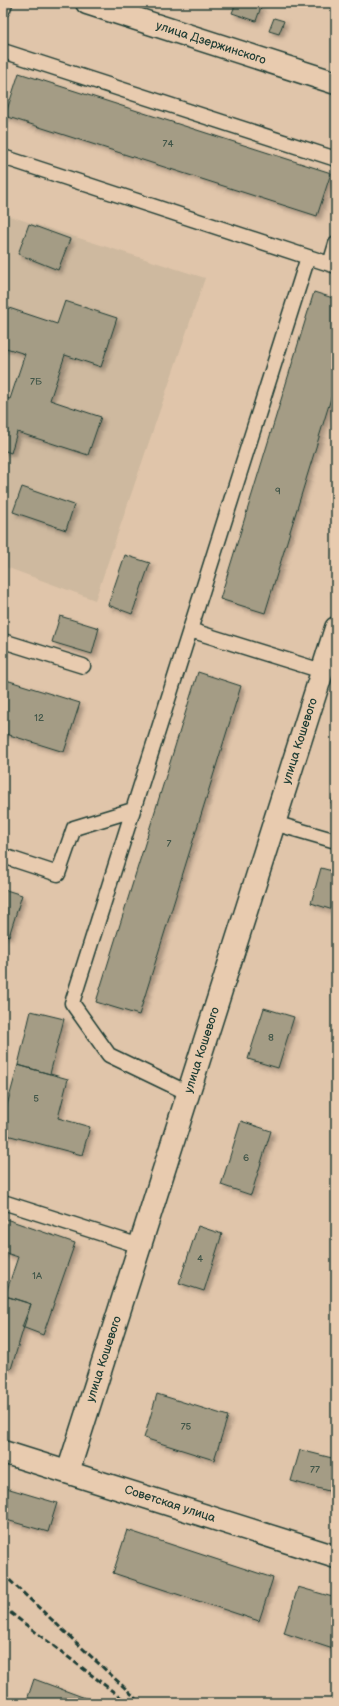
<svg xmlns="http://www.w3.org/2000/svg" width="339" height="1706" viewBox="0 0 339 1706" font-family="'Balsamiq Sans',sans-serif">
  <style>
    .built { fill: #ceb99f }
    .building { fill: #a49c85; stroke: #1f3d34; filter: url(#shadow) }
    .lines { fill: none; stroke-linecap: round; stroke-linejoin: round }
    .service-casing { stroke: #1f3d34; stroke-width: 17 }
    .minor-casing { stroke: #1f3d34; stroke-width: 25 }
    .tertiary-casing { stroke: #1f3d34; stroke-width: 25 }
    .service { stroke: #e8cbaf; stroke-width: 14 }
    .minor { stroke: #e8cbaf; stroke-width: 22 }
    .tertiary { stroke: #e8cbaf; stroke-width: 22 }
    .rail { stroke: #1f3d34; stroke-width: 3; stroke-dasharray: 6 3; stroke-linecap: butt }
    .labels { text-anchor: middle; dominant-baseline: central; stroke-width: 4; stroke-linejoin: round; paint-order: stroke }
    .number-label { font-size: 10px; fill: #405548 }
    .street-label { font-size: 12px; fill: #1f3d34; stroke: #e8cbaf }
  </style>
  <defs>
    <filter id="shadow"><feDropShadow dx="3.5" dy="3.5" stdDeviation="2" flood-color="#0004"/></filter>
  </defs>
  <rect width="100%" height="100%" fill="#e0c5aa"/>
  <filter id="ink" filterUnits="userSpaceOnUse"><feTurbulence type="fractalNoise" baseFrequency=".025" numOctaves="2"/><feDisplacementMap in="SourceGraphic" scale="8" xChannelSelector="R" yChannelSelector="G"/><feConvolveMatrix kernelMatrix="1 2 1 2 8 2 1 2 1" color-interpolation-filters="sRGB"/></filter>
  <g filter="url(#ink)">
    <path class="built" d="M 3,214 L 205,278 L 95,600 L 3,566 Z"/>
    <path class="building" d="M 236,3 L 250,3 L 261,7 L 256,21 L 232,13 Z
      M 274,18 L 284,21 L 279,34 L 269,31 Z
      M 19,73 L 331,173 L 317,216 L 5,116 Z
      M 29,224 L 70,239 L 58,270 L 18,254 Z
      M 314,292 L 336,299 L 336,382 L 265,613 L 220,599 Z
      M 65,301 L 117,318 L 101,367 L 65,355 L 50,400 L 101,417 L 88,455 L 17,432 L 11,453 L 3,450 L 3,397 L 10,399 L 25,354 L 3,347 L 3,306 L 57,324 Z
      M 22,487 L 74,505 L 66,530 L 13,512 Z
      M 125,555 L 150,563 L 132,614 L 108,605 Z
      M 60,616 L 99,628 L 92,654 L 52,642 Z
      M 198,672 L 241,686 L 139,1015 L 96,1002 Z
      M 3,679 L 80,703 L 64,752 L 3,733 Z
      M 336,785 L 336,804 L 331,803 Z
      M 321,868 L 336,872 L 336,911 L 311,903 Z
      M 3,889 L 22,895 L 9,936 L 3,934 Z
      M 264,1008 L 294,1017 L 278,1068 L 248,1059 Z
      M 31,1011 L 64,1019 L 50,1074 L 18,1065 Z
      M 18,1065 L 68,1079 L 58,1118 L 90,1127 L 82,1155 L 3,1134 L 3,1120 Z
      M 241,1121 L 271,1131 L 251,1195 L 221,1185 Z
      M 3,1218 L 75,1243 L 43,1335 L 22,1327 L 31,1304 L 5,1296 L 18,1257 L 3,1252 Z
      M 198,1226 L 222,1234 L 204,1291 L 179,1283 Z
      M 3,1295 L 31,1304 L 11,1369 L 3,1366 Z
      M 157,1394 L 228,1416 L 214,1460 L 144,1438 Z
      M 300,1450 L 336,1459 L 336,1493 L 291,1481 Z
      M 3,1487 L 57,1503 L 48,1532 L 3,1519 Z
      M 127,1530 L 273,1578 L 259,1621 L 113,1573 Z
      M 298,1587 L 336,1598 L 336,1650 L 284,1633 Z
      M 34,1679 L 96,1702 L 96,1703 L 26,1703 Z"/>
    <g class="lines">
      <defs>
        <path id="service" d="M 3,9 L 5,3
          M 3,51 L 336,159
          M 3,157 L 308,257
          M 330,264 L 336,244
          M 190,630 L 322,671
          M 3,641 L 83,666
          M 274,823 L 336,841
          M 3,856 L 58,874 L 74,828 L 133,810
          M 188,1093 L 109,1055 L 72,1003 L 308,257 L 336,266
          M 3,1202 L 140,1246"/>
        <path id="minor" d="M 68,1472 L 336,628"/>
        <path id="tertiary" d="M 87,3 L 336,83
          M 3,1452 L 336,1557"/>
      </defs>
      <use href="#service" class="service-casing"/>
      <use href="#minor" class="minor-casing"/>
      <use href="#tertiary" class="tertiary-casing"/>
      <use href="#service" class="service"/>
      <use href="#minor" class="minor"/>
      <use href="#tertiary" class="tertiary"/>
      <path class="rail" d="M 3,1574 L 141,1703
        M 3,1607 L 128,1703"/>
    </g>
  </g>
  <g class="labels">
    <g class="number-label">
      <text x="168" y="144">74</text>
      <text x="36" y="382">7Б</text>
      <text x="278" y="491">9</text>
      <text x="39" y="718">12</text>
      <text x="169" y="844">7</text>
      <text x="271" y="1038">8</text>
      <text x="36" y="1099">5</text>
      <text x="246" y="1158">6</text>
      <text x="200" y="1259">4</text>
      <text x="37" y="1276">1А</text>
      <text x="186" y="1427">75</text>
      <text x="315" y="1470">77</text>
    </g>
    <g class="street-label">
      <text transform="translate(211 43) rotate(18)">улица Дзержинского</text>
      <text transform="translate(300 741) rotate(-72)">улица Кошевого</text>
      <text transform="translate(202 1050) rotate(-72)">улица Кошевого</text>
      <text transform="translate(104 1359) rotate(-72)">улица Кошевого</text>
      <text transform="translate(170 1504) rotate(18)">Советская улица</text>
    </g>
  </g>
  <rect width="339" height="1706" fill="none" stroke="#e8cbaf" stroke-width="16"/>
  <rect x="8" y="8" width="323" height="1690" fill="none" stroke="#1f3d34" stroke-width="1.5" filter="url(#ink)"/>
</svg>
